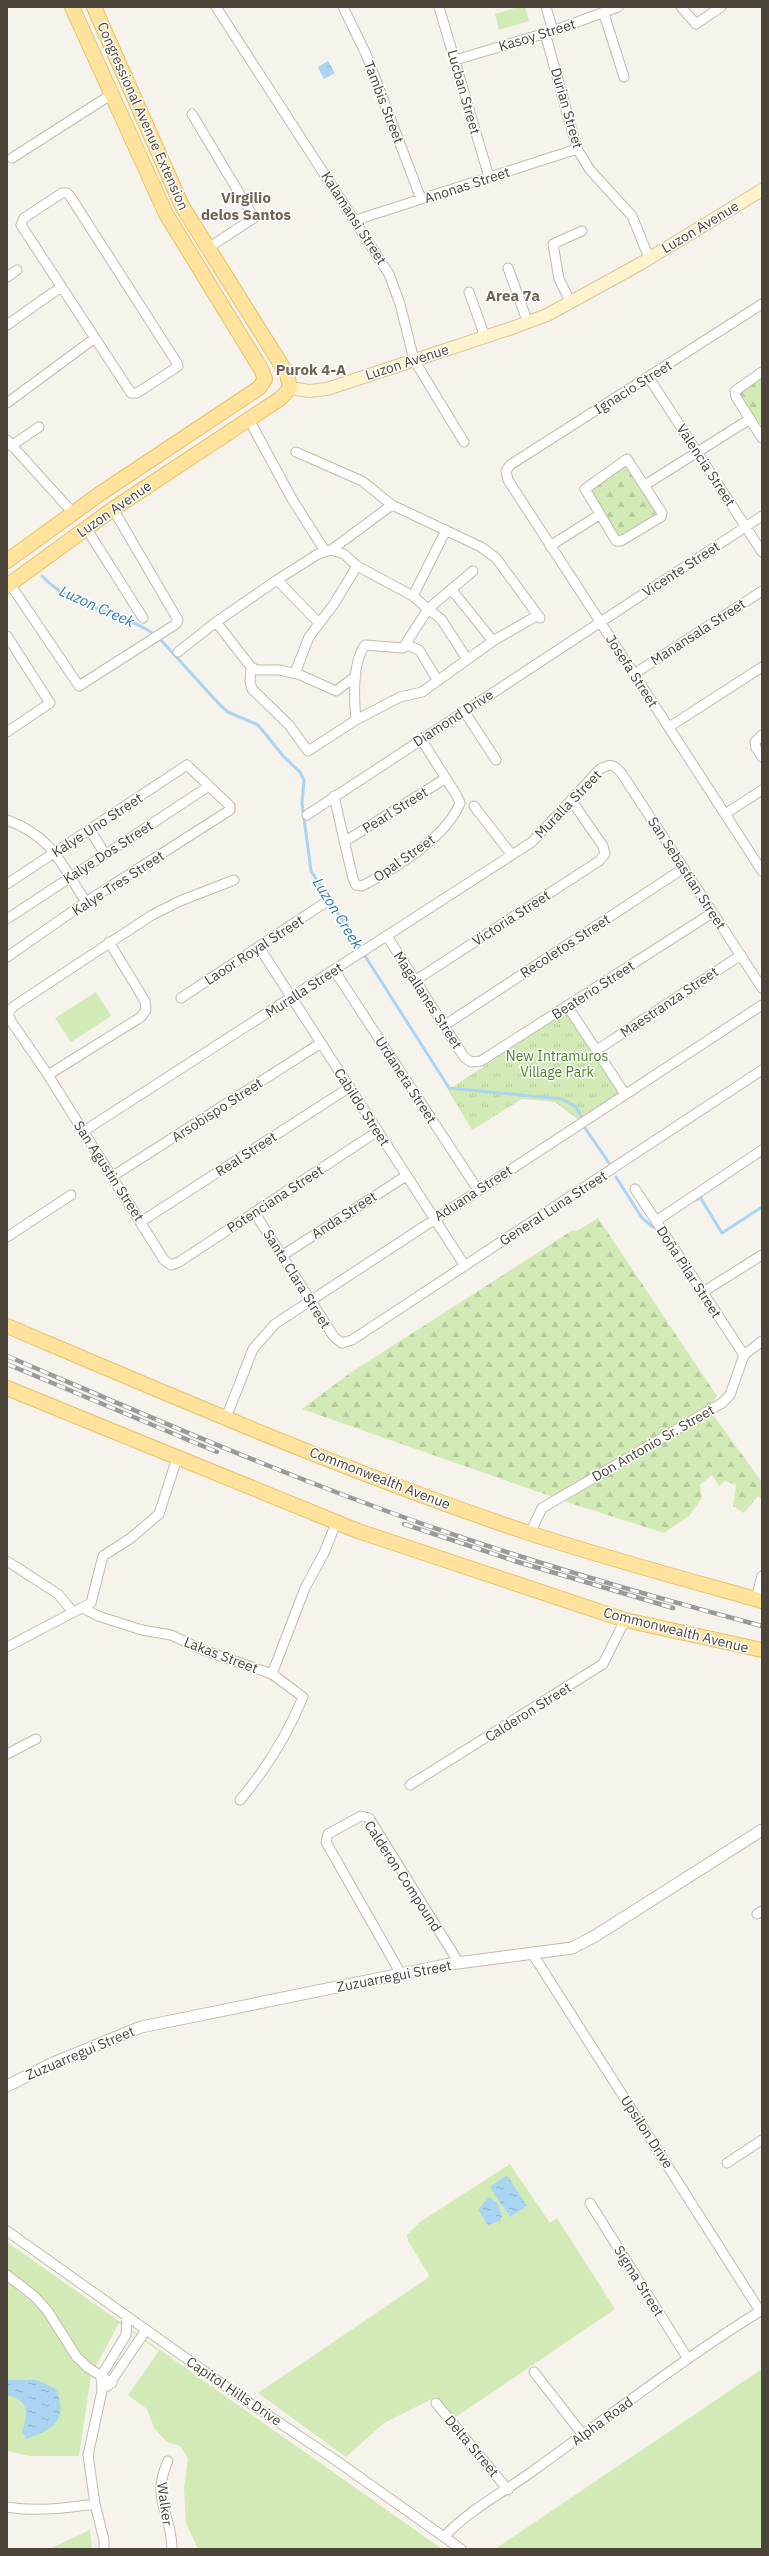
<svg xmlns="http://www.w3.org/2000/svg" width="769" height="2556" viewBox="0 0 769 2556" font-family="'IBM Plex Sans',sans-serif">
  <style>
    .green { fill: #d2eab5 }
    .forest { fill: url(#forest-firs) }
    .park { fill: url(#park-tufts) }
    .water { fill: url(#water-ripples) }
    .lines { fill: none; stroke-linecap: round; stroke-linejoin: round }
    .stream { stroke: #a9d4f2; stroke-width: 3 }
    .minor-casing { stroke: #c2bbae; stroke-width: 11 }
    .tertiary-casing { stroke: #c2bbae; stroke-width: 13 }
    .secondary-casing { stroke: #d6c79b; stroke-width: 14 }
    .primary-casing { stroke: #e6c16a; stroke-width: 16 }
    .minor { stroke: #fff; stroke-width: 9 }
    .tertiary { stroke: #fff; stroke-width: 11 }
    .secondary { stroke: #fff3cd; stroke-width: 12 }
    .primary { stroke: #ffe39c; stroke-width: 14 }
    .rail-casing { stroke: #9a9a9a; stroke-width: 4.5 }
    .rail { stroke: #fff; stroke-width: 3; stroke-dasharray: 9; stroke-linecap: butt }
    .labels { text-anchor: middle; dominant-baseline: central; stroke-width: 3; stroke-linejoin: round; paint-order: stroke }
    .street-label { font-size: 14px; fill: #4b4439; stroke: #fff }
    .park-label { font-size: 14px; fill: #4a7f2a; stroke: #fff }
    .neighbourhood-label { font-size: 15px; font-weight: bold; fill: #6e6250; stroke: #fff }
    .water-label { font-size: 15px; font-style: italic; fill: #2e7ab2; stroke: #fff }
  </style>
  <defs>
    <pattern id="forest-firs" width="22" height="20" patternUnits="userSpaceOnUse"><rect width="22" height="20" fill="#d2eab5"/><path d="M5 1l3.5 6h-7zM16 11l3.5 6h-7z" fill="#b6ca9c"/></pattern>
    <pattern id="park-tufts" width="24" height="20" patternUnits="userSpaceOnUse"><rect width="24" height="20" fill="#d2eab5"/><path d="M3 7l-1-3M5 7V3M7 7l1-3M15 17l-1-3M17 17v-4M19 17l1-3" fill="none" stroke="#b6ca9c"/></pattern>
    <pattern id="water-ripples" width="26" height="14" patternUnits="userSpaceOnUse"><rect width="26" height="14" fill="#a9d4f2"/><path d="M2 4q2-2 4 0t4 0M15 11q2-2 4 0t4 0" fill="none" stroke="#8caec5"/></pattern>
  </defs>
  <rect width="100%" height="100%" fill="#f6f3ec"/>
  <path class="green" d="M 518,7 L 525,7 L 529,21 L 499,30 L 495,14 Z
    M 96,992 L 111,1016 L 71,1042 L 55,1018 Z
    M 510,2164 L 550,2223 L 557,2218 L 615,2309 L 453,2419 L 436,2397 L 384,2423 L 346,2457 L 258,2393 L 428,2278 L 429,2275 L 408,2241 L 407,2235 L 420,2222 Z
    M 7,2242 L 442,2549 L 198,2549 L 186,2523 L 184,2489 L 188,2458 L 180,2446 L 167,2442 L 154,2428 L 147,2409 L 128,2395 L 159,2351 L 119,2323 L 91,2375 L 79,2456 L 30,2456 L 7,2451 Z
    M 762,2369 L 762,2549 L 495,2549 Z
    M 90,2530 L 92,2549 L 49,2549 Z"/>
  <path class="forest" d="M 762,378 L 762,430 L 738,393 Z
    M 627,462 L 658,512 L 619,536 L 588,487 Z
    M 598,1218 L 717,1396 L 708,1408 L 762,1482 L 762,1500 L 758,1496 L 744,1513 L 733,1506 L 736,1485 L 725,1481 L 719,1486 L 712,1475 L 700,1485 L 702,1498 L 689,1516 L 664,1533 L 570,1503 L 302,1409 L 350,1373 L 573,1230 L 577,1231 Z"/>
  <path class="park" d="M 568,1011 L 621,1093 L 577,1119 L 555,1102 L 522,1099 L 472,1130 L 448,1090 Z"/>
  <path class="water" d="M 328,61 L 335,73 L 324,79 L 318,67 Z
    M 507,2175 L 527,2206 L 510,2217 L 490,2187 Z
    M 489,2197 L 498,2204 L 502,2216 L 500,2221 L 488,2225 L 478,2210 Z
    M 7,2380 L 37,2380 L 56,2389 C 68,2420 55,2429 26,2439 L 22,2431 C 29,2413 29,2400 7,2395 Z"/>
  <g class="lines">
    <path class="stream" d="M 42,576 C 72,608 118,610 154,634
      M 159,638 L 220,705 L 228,712 L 258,725 L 284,757 L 300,772 L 304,780 L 302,803 L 311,871 L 449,1088 L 562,1099 L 576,1107 L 581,1116
      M 585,1128 L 609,1163
      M 616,1177 L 642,1218 L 653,1227
      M 696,1200 L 700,1197 L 722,1233 L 762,1207"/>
    <defs>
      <path id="minor" d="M 216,7 L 389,274 L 400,304 L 414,360 L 464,442
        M 343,7 L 366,54 L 421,199
        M 439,7 L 489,177
        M 546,7 L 553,31
        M 681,7 L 696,24 L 721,7
        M 604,14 L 624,77
        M 545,33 L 577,149 L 590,170 L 632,216 L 649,258
        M 455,60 L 553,31 L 618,7
        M 192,114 L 254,218 L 208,248
        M 12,158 L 112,94
        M 62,193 L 67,193 L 70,196 L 177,363 L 178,366 L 174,369 L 137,393 L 131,393 L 21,225 L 24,218 Z
        M 356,220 L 577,149
        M 508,268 L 528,323
        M 7,277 L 17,270
        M 469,292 L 485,337
        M 571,303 L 559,279 L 553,244 L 582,231
        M 762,304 L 510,465 L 506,471 L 508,480 L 762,871
        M 7,325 L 61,287
        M 762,372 L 735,391 L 736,397 L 762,438
        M 649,378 L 762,552
        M 7,403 L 95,338
        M 248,418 L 292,499 L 325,551
        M 7,440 L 73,513
        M 11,446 L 39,427
        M 296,452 L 362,481 L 392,505 L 481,547 L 496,558 L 540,618
        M 627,459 L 662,513 L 661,517 L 621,541 L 616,541 L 585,489 Z
        M 645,485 L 750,419
        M 86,528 L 143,618
        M 550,546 L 599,515
        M 331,550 L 392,505
        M 277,580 L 319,623
        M 10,584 L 79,686 L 176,624 L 178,620 L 113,509
        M 452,590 L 493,641
        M 413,596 L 446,530
        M 216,622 L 251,667 L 257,670 L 279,670 L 298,674 L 336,691 L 356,676
        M 7,636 L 50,703 L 7,732
        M 407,645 L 419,650 L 438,681
        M 178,652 L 216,622 L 277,580 L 318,554 L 331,550 L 344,554 L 357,566 L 413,596 L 428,609 L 441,619 L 467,659
        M 251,667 L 250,682 L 252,689 L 289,725 L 308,751 L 356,720 L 400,697 L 422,692 L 493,641 L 538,615
        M 295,673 L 309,637 L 334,604 L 357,566
        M 634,674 L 762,591
        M 464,711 L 496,760
        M 356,720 C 354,699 352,663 365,645 L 403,648 L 428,609 L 473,571
        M 669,727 L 762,667
        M 762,735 L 755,742 L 756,748 L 762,757
        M 334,796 L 353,879 L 356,885 L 362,886 C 393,870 447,837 460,803 L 457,796 L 421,739
        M 474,806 L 511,854
        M 725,814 L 762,790
        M 307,815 L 762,516
        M 7,820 C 53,837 61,864 86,902
        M 90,830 L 105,854
        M 344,842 L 446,778
        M 234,880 L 180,901 L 152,915 L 14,1006 L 8,1013 L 11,1021 L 48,1075 L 164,1260 L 171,1265 L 179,1262 L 378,1131
        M 7,884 L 187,765 L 230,806 L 230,810 L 86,902 L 7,957
        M 7,919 L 209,786
        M 387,936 L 464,1057 L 471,1062 L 481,1061 L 712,913
        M 259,947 L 465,1266
        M 334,970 L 478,1190
        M 416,980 L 599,861 L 605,854 L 603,846 L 571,800
        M 181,998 L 326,902
        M 568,1007 L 625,1094
        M 445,1025 L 684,868
        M 597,1050 L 741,955
        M 48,1075 L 141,1017 L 146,1010 L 145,1001 L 109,942
        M 84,1131 L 532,842 L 600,769 C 611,763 615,765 622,774 L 762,988
        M 113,1176 L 321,1043
        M 635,1189 L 744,1355
        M 254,1212 L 334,1337 L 342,1343 L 352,1340 L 762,1070
        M 142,1221 L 350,1087
        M 656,1221 L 762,1150
        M 7,1237 L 71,1195
        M 283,1255 L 406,1176
        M 703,1292 L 762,1255
        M 226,1418 L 253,1349 L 275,1324 L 762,1005
        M 530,1533 L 542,1508 L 722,1403 L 730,1395 L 744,1355 L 762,1341
        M 7,1561 L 58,1594 L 73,1612
        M 756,1599 L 762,1576
        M 83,1608 L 98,1616 L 142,1630 L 171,1635 L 203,1650 L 272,1674 L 303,1697 C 287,1736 267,1768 240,1800
        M 7,1647 L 91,1603 L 103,1556 L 131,1538 L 159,1514 L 177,1458
        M 272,1674 L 305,1588 L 324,1553 L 336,1523
        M 7,1754 L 36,1739
        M 410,1785 L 603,1664 L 625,1620
        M 757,1914 L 762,1911
        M 532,1953 L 760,2311
        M 401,1974 L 326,1842 L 328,1834 L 361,1816 L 369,1818 L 459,1963
        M 727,2163 L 762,2140
        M 590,2203 L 688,2359
        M 7,2231 L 242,2398 L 334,2459 L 461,2549
        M 7,2275 L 34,2296 L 47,2310 L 76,2356 L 87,2367 L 112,2383
        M 534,2372 L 583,2435
        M 108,2386 L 146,2330
        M 436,2403 L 508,2490
        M 168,2461 C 150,2501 172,2513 172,2549
        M 7,2507 C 36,2512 66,2508 95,2504
        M 445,2536 C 467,2511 509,2489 537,2468 C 611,2415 684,2358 762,2310
        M 104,2549 L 104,2540 L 95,2504 L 88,2455 L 102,2391 L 101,2376 L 126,2335 L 127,2317"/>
      <path id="tertiary" d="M 7,2086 L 53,2063 L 141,2027 L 450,1964 L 572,1948 L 595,1936 L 762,1830"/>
      <path id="secondary" d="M 290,388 L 309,391 L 327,389 L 512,328 L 547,315 L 640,264 L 762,190"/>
      <path id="primary" d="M 7,561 L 101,493 L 259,388 L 265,379 L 261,369 L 166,214 L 72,7
        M 7,586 L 113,509 L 281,398 L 290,388 L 287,374 L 182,206 L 94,7
        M 7,1326 C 179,1399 352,1474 529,1533 C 606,1558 684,1579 762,1601
        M 7,1388 L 358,1531 L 625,1620 L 762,1650"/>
    </defs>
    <use href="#minor" class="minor-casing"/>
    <use href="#tertiary" class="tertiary-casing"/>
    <use href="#secondary" class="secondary-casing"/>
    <use href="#primary" class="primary-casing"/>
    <use href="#minor" class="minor"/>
    <use href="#tertiary" class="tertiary"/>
    <use href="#secondary" class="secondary"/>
    <use href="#primary" class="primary"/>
    <defs>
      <path id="rail" d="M 7,1356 C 134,1410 262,1466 392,1513 C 513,1557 638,1593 762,1626
        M 7,1364 L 217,1452
        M 404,1524 L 518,1562 L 673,1608"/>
    </defs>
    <use href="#rail" class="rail-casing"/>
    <use href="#rail" class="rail"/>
  </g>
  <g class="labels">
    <g class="street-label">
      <text transform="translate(537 35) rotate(-17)">Kasoy Street</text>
      <text transform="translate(464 92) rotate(74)">Lucban Street</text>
      <text transform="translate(384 102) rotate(69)">Tambis Street</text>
      <text transform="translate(567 108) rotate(74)">Durian Street</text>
      <text transform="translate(143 116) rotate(66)">Congressional Avenue Extension</text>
      <text transform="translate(467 185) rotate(-18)">Anonas Street</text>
      <text transform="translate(354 218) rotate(57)">Kalamansi Street</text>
      <text transform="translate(700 227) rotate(-31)">Luzon Avenue</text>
      <text transform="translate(407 362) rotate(-18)">Luzon Avenue</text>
      <text transform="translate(633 387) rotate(-32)">Ignacio Street</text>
      <text transform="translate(706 465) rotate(57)">Valencia Street</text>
      <text transform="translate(114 509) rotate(-35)">Luzon Avenue</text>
      <text transform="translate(681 569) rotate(-33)">Vicente Street</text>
      <text transform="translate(698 632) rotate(-33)">Manansala Street</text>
      <text transform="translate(632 671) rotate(57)">Josefa Street</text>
      <text transform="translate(453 718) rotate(-33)">Diamond Drive</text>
      <text transform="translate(568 804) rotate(-46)">Muralla Street</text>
      <text transform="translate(395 810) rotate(-32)">Pearl Street</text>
      <text transform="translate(97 825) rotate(-33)">Kalye Uno Street</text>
      <text transform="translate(108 852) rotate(-33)">Kalye Dos Street</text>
      <text transform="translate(404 858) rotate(-35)">Opal Street</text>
      <text transform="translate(687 873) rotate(57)">San Sebastian Street</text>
      <text transform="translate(118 883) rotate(-33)">Kalye Tres Street</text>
      <text transform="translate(511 918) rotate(-33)">Victoria Street</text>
      <text transform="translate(565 946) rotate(-33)">Recoletos Street</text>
      <text transform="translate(254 950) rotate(-33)">Laoor Royal Street</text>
      <text transform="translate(304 990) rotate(-33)">Muralla Street</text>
      <text transform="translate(593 990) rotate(-33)">Beaterio Street</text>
      <text transform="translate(428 1000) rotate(57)">Magallanes Street</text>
      <text transform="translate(669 1002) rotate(-34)">Maestranza Street</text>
      <text transform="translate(406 1080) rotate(57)">Urdaneta Street</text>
      <text transform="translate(362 1107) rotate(57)">Cabildo Street</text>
      <text transform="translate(217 1110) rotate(-33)">Arsobispo Street</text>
      <text transform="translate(246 1154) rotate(-33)">Real Street</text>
      <text transform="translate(109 1171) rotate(57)">San Agustin Street</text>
      <text transform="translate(473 1193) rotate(-33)">Aduana Street</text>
      <text transform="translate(275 1199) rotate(-33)">Potenciana Street</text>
      <text transform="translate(553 1208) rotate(-33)">General Luna Street</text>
      <text transform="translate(344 1215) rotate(-33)">Anda Street</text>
      <text transform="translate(689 1272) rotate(57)">Doña Pilar Street</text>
      <text transform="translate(297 1279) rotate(58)">Santa Clara Street</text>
      <text transform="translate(653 1443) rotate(-30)">Don Antonio Sr. Street</text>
      <text transform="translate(380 1478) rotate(21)">Commonwealth Avenue</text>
      <text transform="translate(676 1630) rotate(14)">Commonwealth Avenue</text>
      <text transform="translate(221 1655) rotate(21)">Lakas Street</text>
      <text transform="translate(528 1712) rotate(-32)">Calderon Street</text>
      <text transform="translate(403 1876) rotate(57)">Calderon Compound</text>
      <text transform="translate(394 1976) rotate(-11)">Zuzuarregui Street</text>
      <text transform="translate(80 2053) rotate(-23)">Zuzuarregui Street</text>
      <text transform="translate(647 2132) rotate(57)">Upsilon Drive</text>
      <text transform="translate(639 2281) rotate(58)">Sigma Street</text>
      <text transform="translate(234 2391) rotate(34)">Capitol Hills Drive</text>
      <text transform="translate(602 2421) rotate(-36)">Alpha Road</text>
      <text transform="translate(472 2446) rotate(50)">Delta Street</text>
      <text transform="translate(165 2504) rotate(82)">Walker</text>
    </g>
    <g class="park-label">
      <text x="557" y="1056">New Intramuros<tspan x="557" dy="16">Village Park</tspan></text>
    </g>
    <g class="neighbourhood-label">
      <text x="246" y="197">Virgilio<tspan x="246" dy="17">delos Santos</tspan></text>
      <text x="513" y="295">Area 7a</text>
      <text x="311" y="369">Purok 4-A</text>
    </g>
    <g class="water-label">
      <text transform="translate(97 606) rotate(24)">Luzon Creek</text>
      <text transform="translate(338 913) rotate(58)">Luzon Creek</text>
    </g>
  </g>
  <rect width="769" height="2556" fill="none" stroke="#4b4439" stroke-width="16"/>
</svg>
